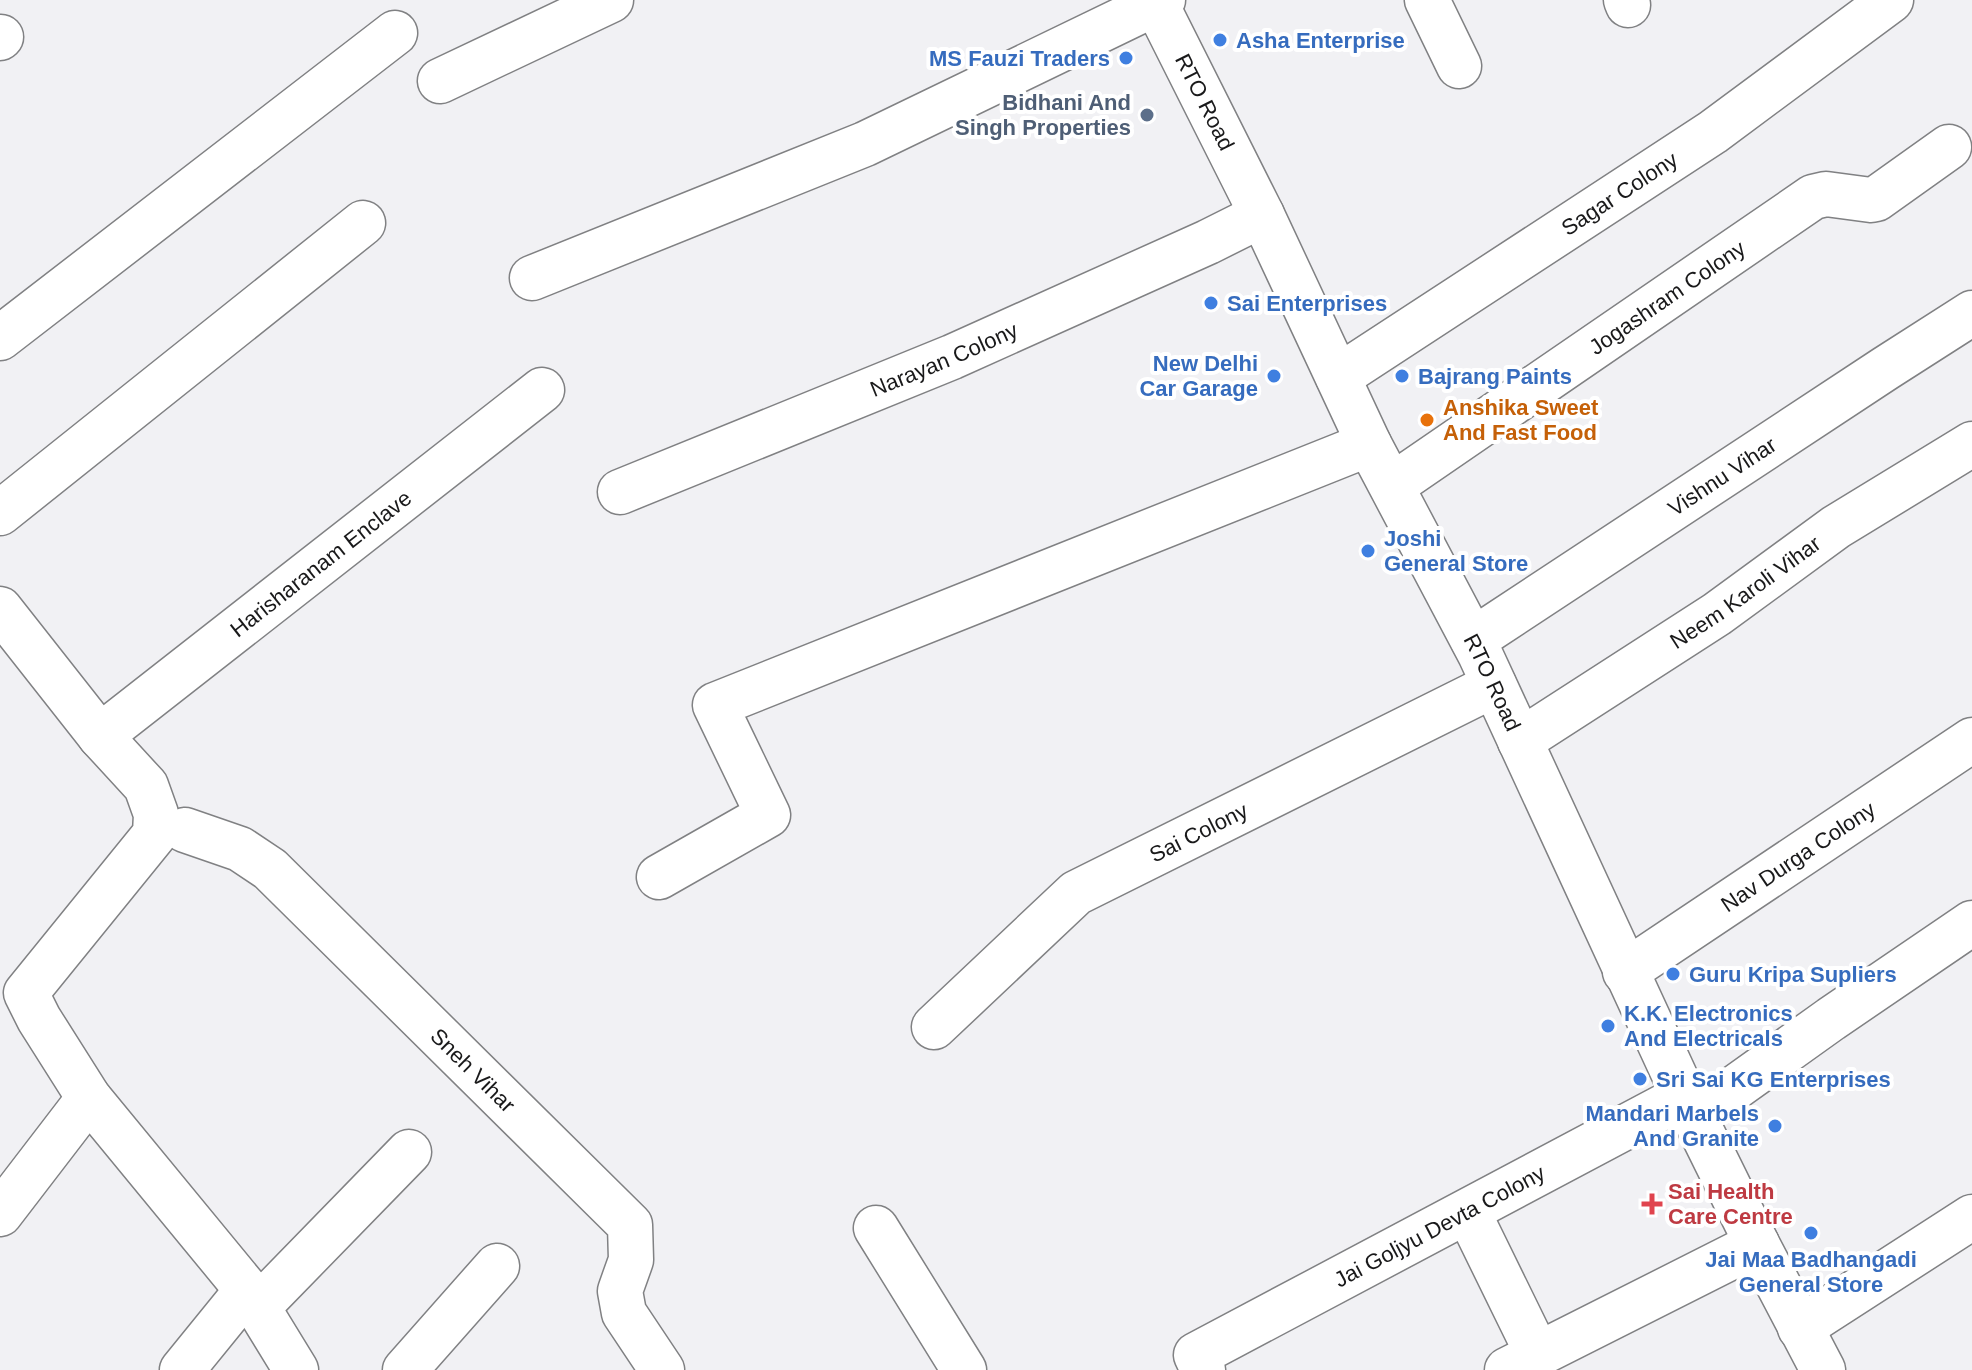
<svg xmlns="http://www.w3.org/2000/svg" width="1972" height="1370" viewBox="0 0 1972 1370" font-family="Arial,sans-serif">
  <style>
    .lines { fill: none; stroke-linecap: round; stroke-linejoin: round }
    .minor-casing { stroke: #808183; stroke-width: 47 }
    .minor { stroke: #fff; stroke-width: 44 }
    .shop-dot { fill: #3f7fe0; stroke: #fff; stroke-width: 3 }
    .service-dot { fill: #5c6f8a; stroke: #fff; stroke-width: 3 }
    .food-dot { fill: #e8710a; stroke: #fff; stroke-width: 3 }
    .health-dot { fill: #e0444e; stroke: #fff; stroke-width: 3 }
    .labels { text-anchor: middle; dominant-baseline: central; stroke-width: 8; stroke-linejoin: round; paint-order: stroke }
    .shop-label { font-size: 22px; font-weight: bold; fill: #366cbe; stroke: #fff; text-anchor: start }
    .service-label { font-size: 22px; font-weight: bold; fill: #4e5e75; stroke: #fff; text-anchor: end }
    .street-label { font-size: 22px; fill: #19191a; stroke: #fff }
    .food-label { font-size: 22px; font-weight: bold; fill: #c56008; stroke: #fff; text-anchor: start }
    .health-label { font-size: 22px; font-weight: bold; fill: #be3a42; stroke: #fff; text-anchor: start }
  </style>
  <rect width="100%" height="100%" fill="#f1f1f4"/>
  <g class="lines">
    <defs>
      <g id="minor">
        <path id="s1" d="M 1154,0 L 1262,215 L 1369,444 L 1480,654 L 1684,1096 L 1757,1244 L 1823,1370"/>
        <path d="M 1427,0 L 1459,66"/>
        <path d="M 1626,0 L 1628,5"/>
        <path d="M 0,38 L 1,37"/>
        <path d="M 440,81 L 611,0"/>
        <path d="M 532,278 L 865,144 L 1163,0"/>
        <path d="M 0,338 L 395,33"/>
        <path id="s2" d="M 1338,377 L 1713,132 L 1891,0"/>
        <path id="s3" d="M 1393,485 L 1813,197 L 1826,194 L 1871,200 L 1876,199 L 1949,147"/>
        <path id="s4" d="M 620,492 L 952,357 L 1208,242 L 1262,215"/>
        <path d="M 0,513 L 363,223"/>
        <path d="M 0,609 L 100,736 L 146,786 L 156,814 L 155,834 L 26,993 L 39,1019 L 89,1098 L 247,1290 L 296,1370"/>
        <path id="s5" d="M 1473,640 L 1886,368 L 1972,313"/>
        <path id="s6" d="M 100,736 L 542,390"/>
        <path id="s7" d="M 1520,741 L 1717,614 L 1836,527 L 1972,444"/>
        <path id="s8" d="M 185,830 L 240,849 L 270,869 L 630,1225 L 631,1260 L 620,1291 L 624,1313 L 662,1370"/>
        <path d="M 659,877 L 768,815 L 715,705 L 1369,444"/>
        <path id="s9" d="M 1625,972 L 1972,740"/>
        <path id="s10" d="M 934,1027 L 1076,893 L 1494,685"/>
        <path d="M 1694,1117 L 1831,1019 L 1972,923"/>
        <path d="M 1468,1212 L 1538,1355"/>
        <path d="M 0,1214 L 89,1098"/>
        <path d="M 876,1228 L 964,1370"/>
        <path d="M 258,1307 L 409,1152"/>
        <path d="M 1800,1328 L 1972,1217"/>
        <path d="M 182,1370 L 247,1290"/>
        <path d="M 405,1370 L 497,1266"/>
        <path id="s11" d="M 1203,1370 L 1196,1355 L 1684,1096"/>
        <path d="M 1507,1370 L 1757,1244"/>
      </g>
    </defs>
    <use href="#minor" class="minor-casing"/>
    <use href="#minor" class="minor"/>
  </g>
  <g class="shop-dot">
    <circle cx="1220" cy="40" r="8"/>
    <circle cx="1126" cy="58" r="8"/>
    <circle cx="1211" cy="303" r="8"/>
    <circle cx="1274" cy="376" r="8"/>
    <circle cx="1402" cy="376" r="8"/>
    <circle cx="1368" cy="551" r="8"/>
    <circle cx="1673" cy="974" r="8"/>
    <circle cx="1608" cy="1026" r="8"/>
    <circle cx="1640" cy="1079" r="8"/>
    <circle cx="1775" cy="1126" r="8"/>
    <circle cx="1811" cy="1233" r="8"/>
  </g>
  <circle class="service-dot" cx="1147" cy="115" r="8"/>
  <circle class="food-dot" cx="1427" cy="420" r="8"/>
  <path class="health-dot" d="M1648 1192h8v8h8v8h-8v8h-8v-8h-8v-8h8z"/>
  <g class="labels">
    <g class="shop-label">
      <text x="1236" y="40">Asha Enterprise</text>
      <text x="1110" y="58" text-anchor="end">MS Fauzi Traders</text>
      <text x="1227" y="303">Sai Enterprises</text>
      <text x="1258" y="363" text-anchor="end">New Delhi<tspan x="1258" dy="25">Car Garage</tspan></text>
      <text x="1418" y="376">Bajrang Paints</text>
      <text x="1384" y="538">Joshi<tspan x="1384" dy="25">General Store</tspan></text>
      <text x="1689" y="974">Guru Kripa Supliers</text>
      <text x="1624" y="1013">K.K. Electronics<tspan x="1624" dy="25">And Electricals</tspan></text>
      <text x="1656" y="1079">Sri Sai KG Enterprises</text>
      <text x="1759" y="1113" text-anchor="end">Mandari Marbels<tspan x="1759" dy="25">And Granite</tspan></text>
      <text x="1811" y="1259" text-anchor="middle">Jai Maa Badhangadi<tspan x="1811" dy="25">General Store</tspan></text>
    </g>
    <g class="service-label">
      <text x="1131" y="102">Bidhani And<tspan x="1131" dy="25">Singh Properties</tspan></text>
    </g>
    <g class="street-label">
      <text stroke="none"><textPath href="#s1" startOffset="114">RTO Road</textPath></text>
      <text stroke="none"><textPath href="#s2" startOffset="336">Sagar Colony</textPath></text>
      <text stroke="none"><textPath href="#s3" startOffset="332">Jogashram Colony</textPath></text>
      <text stroke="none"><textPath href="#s4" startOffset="350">Narayan Colony</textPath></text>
      <text stroke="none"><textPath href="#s5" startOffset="298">Vishnu Vihar</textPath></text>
      <text stroke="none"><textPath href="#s6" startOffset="280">Harisharanam Enclave</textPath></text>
      <text stroke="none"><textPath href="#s7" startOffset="270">Neem Karoli Vihar</textPath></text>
      <text stroke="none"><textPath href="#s1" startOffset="762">RTO Road</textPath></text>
      <text stroke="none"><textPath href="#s10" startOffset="332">Sai Colony</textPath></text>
      <text stroke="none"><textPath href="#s9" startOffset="208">Nav Durga Colony</textPath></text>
      <text stroke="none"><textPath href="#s8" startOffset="380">Sneh Vihar</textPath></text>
      <text stroke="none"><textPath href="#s11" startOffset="292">Jai Goljyu Devta Colony</textPath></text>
    </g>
    <g class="food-label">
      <text x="1443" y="407">Anshika Sweet<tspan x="1443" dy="25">And Fast Food</tspan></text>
    </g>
    <g class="health-label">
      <text x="1668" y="1191">Sai Health<tspan x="1668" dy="25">Care Centre</tspan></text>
    </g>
  </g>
</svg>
